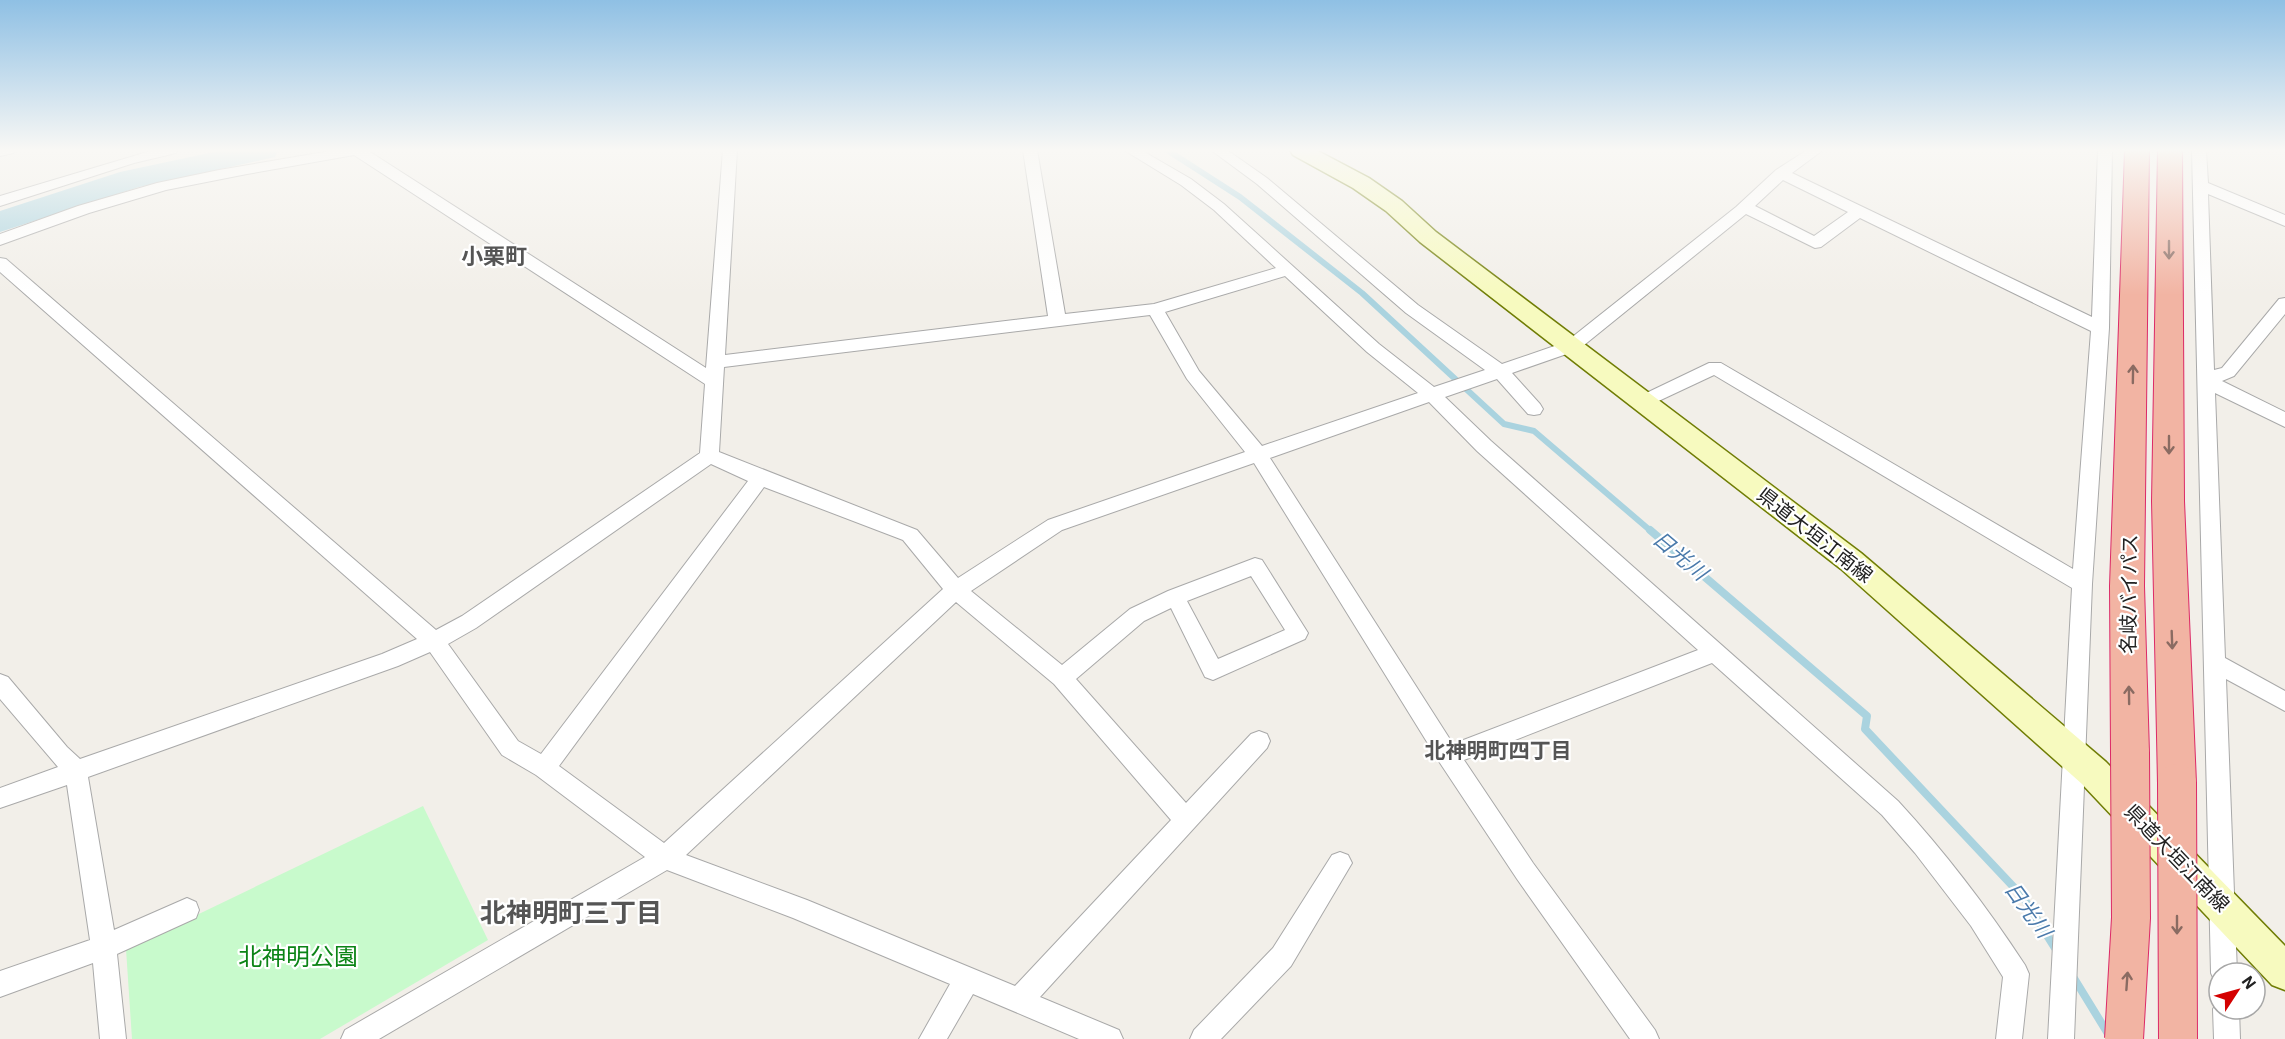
<svg xmlns="http://www.w3.org/2000/svg" width="2285" height="1039" viewBox="0 0 2285 1039" font-family="Roboto,'Noto Sans JP',sans-serif">
  <style>
    .park { fill: #c8facc }
    .lines { fill: none; stroke-linecap: round; stroke-linejoin: round }
    .stream-far1 { stroke: #aad3df; stroke-width: 6 }
    .stream { stroke: #aad3df; stroke-width: 8 }
    .river { fill: #aad3df; fill-rule: evenodd }
    .minor-casing { stroke: #a9a9a9; stroke-width: 2 }
    .secondary-casing { stroke: #707d05; stroke-width: 3 }
    .trunk-casing { stroke: #dc2a67; stroke-width: 2 }
    .minor { fill: #fff; fill-rule: evenodd }
    .secondary { fill: #f7fabf; fill-rule: evenodd }
    .trunk { fill: #f2b4a3; fill-rule: evenodd }
    .trunk-bridge-casing { stroke: #dc2a67; stroke-width: 40; stroke-linecap: butt }
    .trunk-bridge { stroke: #f2b4a3; stroke-width: 38 }
    .oneway { stroke: #8a6b62 }
    .labels { text-anchor: middle; dominant-baseline: central; stroke-width: 4.5; stroke-linejoin: round; paint-order: stroke }
    .street-label { font-size: 20px; fill: #222; stroke: #fff }
    .water-label { font-size: 21px; font-style: italic; fill: #4a7aab; stroke: #fff }
    .neighbourhood-label { font-size: 21px; font-weight: bold; fill: #555; stroke: #fff }
    .quarter-label { font-size: 22px; font-weight: bold; fill: #555; stroke: #fff }
    .near-park-label { font-size: 24px; fill: #0c8416; stroke: #fff }
    .near-neighbourhood-label { font-size: 26px; font-weight: bold; fill: #555; stroke: #fff }
  </style>
  <rect width="100%" height="100%" fill="#f2efe9"/>
  <path class="park" d="M 423,806 L 488,940 L 320,1039 L 132,1039 L 126,949 Z"/>
  <g class="lines">
    <path class="stream-far1" d="M 1167,150 L 1240,197 L 1362,293 L 1504,424 L 1534,431 L 1652,532"/>
    <path class="stream" d="M 1650,530 L 1867,716 L 1865,729 L 2023,897 L 2058,953
      M 2072,975 L 2110,1037"/>
    <path class="river" d="M 223,150 L 279,150 L 275,157 L 139,187 L 0,232 L 0,211 L 120,172 Z"/>
    <defs>
      <path id="minor" d="M 0,150 L 15,150 L 13,153 L 0,156 Z
        M 154,150 L 178,150 L 176,153 L 134,163 L 0,206 L 0,196 Z
        M 336,150 L 367,150 L 706,368 L 723,150 L 737,150 L 725,355 L 1048,316 L 1023,150 L 1037,150 L 1065,314 L 1154,304 L 1276,268 L 1214,210 L 1181,185 L 1124,150 L 1141,150 L 1191,179 L 1224,204 L 1379,344 L 1434,387 L 1485,370 L 1406,313 L 1257,184 L 1211,150 L 1227,150 L 1267,178 L 1418,305 L 1502,364 L 1566,342 L 1736,207 L 1776,170 L 1807,150 L 1823,150 L 1792,173 L 2092,317 L 2098,150 L 2112,150 L 2109,328 L 2092,584 L 2074,1039 L 2048,1039 L 2072,588 L 1714,375 L 1650,405 L 1644,407 L 1638,405 L 1635,401 L 1638,397 L 1709,363 L 1721,363 L 2073,569 L 2091,331 L 1860,218 L 1821,247 L 1815,248 L 1746,214 L 1578,350 L 1512,373 L 1540,404 L 1543,409 L 1540,414 L 1534,415 L 1528,414 L 1497,379 L 1445,397 L 1491,441 L 1898,801 C 1945,852 1987,907 2025,965 L 2029,974 L 2022,1039 L 1996,1039 L 2003,977 L 1971,926 L 1915,853 L 1882,815 L 1712,663 L 1464,760 L 1533,863 L 1655,1030 L 1659,1039 L 1630,1039 L 1517,879 L 1440,763 L 1254,463 L 1062,530 L 971,591 L 1062,665 L 1130,609 L 1168,591 L 1255,558 L 1262,560 L 1308,633 L 1305,639 L 1213,680 L 1205,677 L 1171,608 L 1144,621 L 1076,679 L 1186,803 L 1251,734 L 1259,731 L 1267,734 L 1270,741 L 1267,748 L 1040,997 L 1119,1030 L 1123,1039 L 1079,1039 L 973,994 L 947,1039 L 919,1039 L 950,984 L 793,918 L 667,870 L 379,1039 L 341,1039 L 345,1030 L 645,857 L 536,775 L 502,755 L 430,652 L 398,666 L 88,777 L 114,930 L 187,898 L 196,902 L 199,910 L 196,918 L 117,954 L 126,1039 L 100,1039 L 93,963 L 0,997 L 0,971 L 90,940 L 67,785 L 0,808 L 0,788 L 58,767 L 0,699 L 0,674 L 8,677 L 67,747 L 80,759 L 382,654 L 417,639 L 0,272 L 0,258 L 6,259 L 436,630 L 462,616 L 700,453 L 705,384 L 354,155 L 247,174 L 166,190 L 89,213 L 0,245 L 0,234 L 78,206 L 157,183 L 219,170 ZM 1783,180 L 1848,212 L 1814,236 L 1755,206 ZM 1285,276 L 1367,352 L 1418,393 L 1262,446 L 1199,371 L 1165,312 ZM 1150,315 L 1187,379 L 1245,452 L 1048,520 L 958,578 L 917,530 L 719,452 L 724,367 ZM 1429,402 L 1477,451 L 1698,650 L 1453,744 L 1270,458 ZM 711,464 L 748,481 L 541,754 L 518,741 L 448,644 L 476,628 ZM 764,487 L 903,540 L 943,589 L 664,843 L 559,766 ZM 1251,576 L 1285,630 L 1218,659 L 1187,601 ZM 956,602 L 1054,684 L 1171,820 L 1015,986 L 807,900 L 686,855 Z
        M 2192,150 L 2206,150 L 2208,183 L 2285,215 L 2285,226 L 2208,194 L 2214,370 L 2222,368 L 2279,299 L 2285,298 L 2285,314 L 2234,376 L 2222,381 L 2285,412 L 2285,427 L 2215,393 L 2225,658 L 2285,691 L 2285,711 L 2226,679 L 2237,973 L 2219,973 L 2219,984 L 2215,982 L 2211,973 Z
        M 1340,852 L 1348,855 L 1352,863 L 1291,966 L 1221,1039 L 1190,1039 L 1194,1030 L 1273,948 L 1332,855 Z
        M 2219,999 L 2219,1009 L 2239,1009 L 2240,1039 L 2214,1039 L 2213,1009 Z"/>
      <path id="secondary" d="M 1290,150 L 1316,150 L 1369,178 L 1402,201 L 1436,232 L 1861,553 L 2106,762 L 2285,946 L 2285,990 L 2272,985 L 2082,784 L 1841,569 L 1420,242 L 1386,211 L 1353,188 L 1293,155 Z"/>
      <path id="trunk" d="M 2125,150 L 2149,150 L 2144,586 L 2149,753 L 2143,765 L 2130,770 L 2117,765 L 2111,753 L 2110,586 Z
        M 2158,150 L 2182,150 L 2184,501 L 2196,783 L 2191,795 L 2177,800 L 2163,795 L 2158,783 L 2152,501 Z"/>
    </defs>
    <use href="#minor" class="minor-casing"/>
    <use href="#secondary" class="secondary-casing"/>
    <use href="#trunk" class="trunk-casing"/>
    <use href="#minor" class="minor"/>
    <use href="#secondary" class="secondary"/>
    <use href="#trunk" class="trunk"/>
    <defs>
      <path id="trunk-bridge" d="M 2177,783 L 2178,1039
        M 2124,1039 L 2131,918 L 2130,753"/>
    </defs>
    <use href="#trunk-bridge" class="trunk-bridge-casing"/>
    <use href="#trunk-bridge" class="trunk-bridge"/>
  </g>
  <defs><path id="oneway-shaft" d="M-6 0H5M1.5-3L5.5 0L1.5 3" fill="none" stroke-width="1.6" stroke-linecap="round" stroke-linejoin="round" transform="scale(1.5)"/></defs>
  <g class="oneway">
    <use href="#oneway-shaft" transform="translate(2169 250) rotate(90)"/>
    <use href="#oneway-shaft" transform="translate(2133 374) rotate(-89)"/>
    <use href="#oneway-shaft" transform="translate(2169 445) rotate(90)"/>
    <use href="#oneway-shaft" transform="translate(2172 640) rotate(88)"/>
    <use href="#oneway-shaft" transform="translate(2129 695) rotate(-91)"/>
    <use href="#oneway-shaft" transform="translate(2177 925) rotate(90)"/>
    <use href="#oneway-shaft" transform="translate(2127 981) rotate(-86)"/>
  </g>
  <linearGradient id="sky" x2="0" y2="1"><stop stop-color="#8fc0e4"/><stop offset="0.51" stop-color="#f9f8f5"/><stop offset="1" stop-color="#f9f8f5" stop-opacity="0"/></linearGradient>
  <rect width="2285" height="295" fill="url(#sky)"/>
  <g class="labels">
    <g class="street-label">
      <text transform="translate(1815 535) rotate(38)">県道大垣江南線</text>
      <text transform="translate(2129 594) rotate(-89)">名岐バイパス</text>
      <text transform="translate(2177 858) rotate(46)">県道大垣江南線</text>
    </g>
    <g class="water-label">
      <text transform="translate(1680 556) rotate(40)">日光川</text>
      <text transform="translate(2028 910) rotate(54)">日光川</text>
    </g>
    <g class="neighbourhood-label">
      <text x="1498" y="751">北神明町四丁目</text>
    </g>
    <g class="quarter-label">
      <text x="494" y="256">小栗町</text>
    </g>
    <g class="near-park-label">
      <text x="298" y="957">北神明公園</text>
    </g>
    <g class="near-neighbourhood-label">
      <text x="571" y="913">北神明町三丁目</text>
    </g>
  </g>
  <g transform="translate(2237 991) rotate(54)"><circle r="28" fill="#ffffff" stroke="#a7a7a7" stroke-width="1.5"/>
  <path d="M0-4.5L10 22L0 15L-10 22Z" fill="#d40000"/>
  <text y="-9" font-size="16" font-weight="bold" text-anchor="middle" fill="#222222">N</text>
  </g>
</svg>
